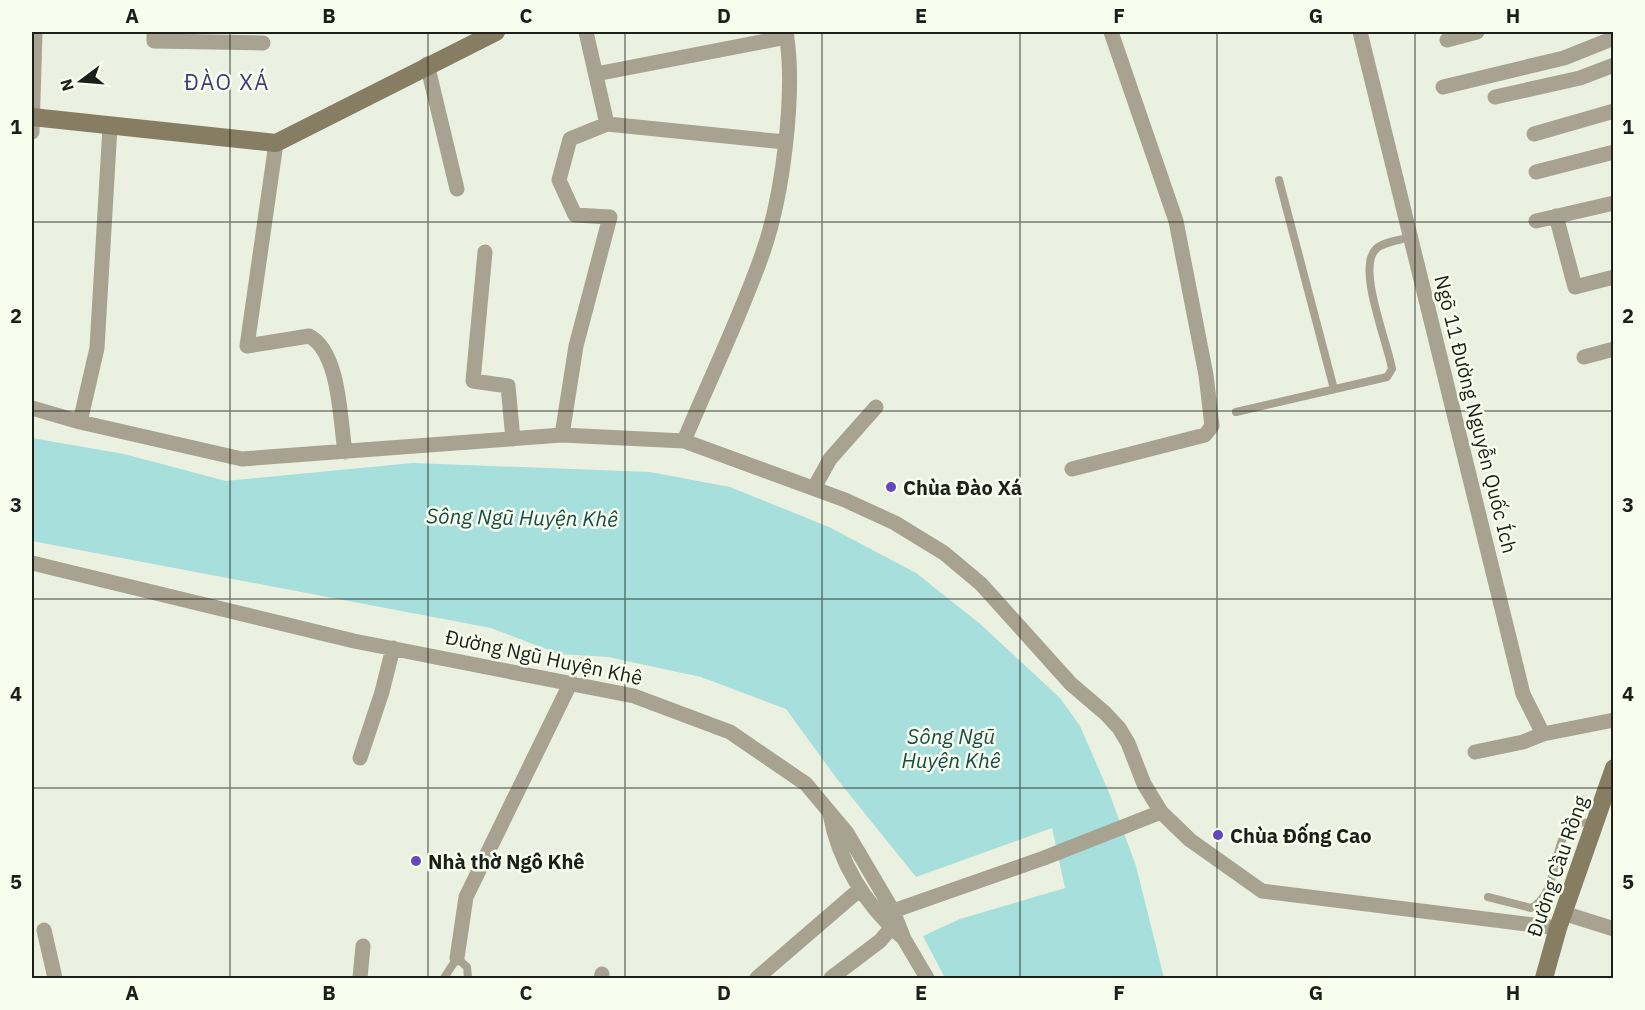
<svg xmlns="http://www.w3.org/2000/svg" width="1645" height="1010" viewBox="0 0 1645 1010" font-family="'IBM Plex Sans',sans-serif">
  <style>
    .water { fill: #a6dfdc }
    .lines { fill: none; stroke-linecap: round; stroke-linejoin: round }
    .lane { stroke: #a8a290; stroke-width: 8 }
    .street { stroke: #a8a290; stroke-width: 15 }
    .secondary { stroke: #867d62; stroke-width: 18 }
    .grid { fill: none; stroke: #1c1f19; stroke-width: 1.5; stroke-opacity: 0.55 }
    .poi-dot { fill: #6446be; stroke: #f8feee; stroke-width: 2 }
    .labels { text-anchor: middle; dominant-baseline: central; stroke-width: 5; stroke-linejoin: round; paint-order: stroke }
    .street-label { font-size: 20px; fill: #1c1f19; stroke: #f8feee }
    .poi-label { font-size: 20px; font-weight: bold; fill: #1c1f19; stroke: #f8feee; text-anchor: start }
    .water-label { font-size: 21px; font-style: italic; fill: #184b48; stroke: #f8feee }
    .quarter-label { font-size: 22px; letter-spacing: 1.5px; fill: #453a77; stroke: #f8feee }
    .neatline { fill: none; stroke: #1c1f19; stroke-width: 2 }
    .grid-label { font-size: 20px; text-anchor: middle; font-weight: bold; fill: #1c1f19 }
  </style>
  <rect width="100%" height="100%" fill="#eaf1e1"/>
  <path class="water" d="M 32,438 L 124,454 L 226,481 L 413,463 L 650,472 L 730,487 L 829,527 L 916,573 L 979,623 L 1060,698 L 1080,726 L 1110,795 L 1136,866 L 1164,978 L 945,978 L 923,936 L 960,919 L 1065,888 L 1052,828 L 916,877 L 837,779 L 786,709 L 701,677 L 608,657 L 559,654 L 491,628 L 32,541 Z"/>
  <g class="lines">
    <path class="lane" d="M 1279,180 L 1334,389
      M 1236,412 L 1387,377 L 1392,369 C 1388,343 1356,268 1376,249 C 1383,242 1400,240 1411,237
      M 1488,897 L 1531,908 C 1562,893 1550,830 1578,823 C 1582,822 1589,823 1593,824
      M 444,978 L 457,958 L 467,967 L 468,978"/>
    <path class="street" d="M 154,32 L 154,41 L 263,43
      M 1360,32 L 1523,694 L 1543,734 L 1614,720
      M 1447,40 L 1477,32
      M 427,64 L 457,189
      M 596,74 L 787,37
      M 1443,87 L 1564,58 L 1614,38
      M 1495,97 L 1580,78 L 1614,65
      M 607,124 L 785,142
      M 32,132 L 35,32
      M 1534,134 L 1614,111
      M 276,143 L 247,346 L 309,336 C 340,352 340,420 345,452
      M 1536,172 L 1614,152
      M 1556,216 L 1575,287 L 1614,277
      M 1536,221 L 1614,203
      M 485,252 L 473,381 L 508,386 L 513,439
      M 1584,357 L 1614,349
      M 32,408 L 80,422 L 242,459 L 562,435 L 684,441 L 845,500 L 895,523 L 944,553 L 981,584 L 1071,684 L 1105,713 L 1119,728 L 1128,743 L 1144,784 L 1161,812 L 1190,840 L 1262,891 L 1558,928
      M 80,422 L 97,348 L 110,127
      M 562,435 L 576,346 L 610,217 L 575,215 L 559,180 L 570,139 L 607,124 L 586,32
      M 684,441 C 710,378 741,316 763,252 C 783,195 796,91 786,32
      M 1072,469 L 1205,435 L 1212,426 L 1206,375 L 1176,221 L 1111,32
      M 814,488 L 830,459 L 876,407
      M 32,563 L 354,641 L 634,696 L 730,732 L 806,784 L 847,833 L 893,911 L 904,939 L 927,978
      M 1475,752 L 1523,742 L 1543,734
      M 360,758 L 382,692 L 393,648
      M 830,814 C 839,862 865,904 901,936
      M 893,911 L 1044,858 L 1161,812
      M 1563,913 L 1614,929
      M 44,930 L 55,978
      M 457,958 L 466,897 L 571,682
      M 360,978 L 363,946
      M 601,978 L 602,974
      M 757,978 L 859,890
      M 831,978 L 880,941 L 891,928"/>
    <path class="secondary" d="M 32,117 L 276,143 L 496,32
      M 1544,978 L 1558,928 L 1614,768"/>
  </g>
  <path class="grid" d="M 230,32 L 230,978M 428,32 L 428,978M 625,32 L 625,978M 822,32 L 822,978M 1020,32 L 1020,978M 1217,32 L 1217,978M 1415,32 L 1415,978M 32,222 L 1614,222M 32,411 L 1614,411M 32,599 L 1614,599M 32,788 L 1614,788"/>
  <g class="poi-dot">
    <circle cx="891" cy="487" r="6"/>
    <circle cx="1218" cy="835" r="6"/>
    <circle cx="416" cy="861" r="6"/>
  </g>
  <g class="labels">
    <g class="street-label">
      <text transform="translate(1476 414) rotate(76)">Ngõ 11 Đường Nguyễn Quốc Ích</text>
      <text transform="translate(544 657) rotate(12)">Đường Ngũ Huyện Khê</text>
      <text transform="translate(1557 866) rotate(-71)">Đường Cầu Rồng</text>
    </g>
    <g class="poi-label">
      <text x="903" y="487">Chùa Đào Xá</text>
      <text x="1230" y="835">Chùa Đống Cao</text>
      <text x="428" y="861">Nhà thờ Ngô Khê</text>
    </g>
    <g class="water-label">
      <text transform="translate(522 517) rotate(1)">Sông Ngũ Huyện Khê</text>
      <text x="951" y="736">Sông Ngũ<tspan x="951" dy="24">Huyện Khê</tspan></text>
    </g>
    <g class="quarter-label">
      <text x="227" y="81">ĐÀO XÁ</text>
    </g>
  </g>
  <rect width="1645" height="1010" fill="none" stroke="#f8feee" stroke-width="66"/>
  <g transform="translate(81 81) rotate(254)" stroke="#f8feee" stroke-width="4.5" paint-order="stroke">
  <path d="M0-4.5L10 22L0 15L-10 22Z" fill="#1c1f19"/>
  <text y="-9" font-size="16" font-weight="bold" text-anchor="middle" fill="#1c1f19">N</text>
  </g>
  <rect x="33" y="33" width="1579" height="944" class="neatline"/>
  <g class="grid-label">
    <text x="132" y="23">A</text>
    <text x="329" y="23">B</text>
    <text x="526" y="23">C</text>
    <text x="724" y="23">D</text>
    <text x="921" y="23">E</text>
    <text x="1119" y="23">F</text>
    <text x="1316" y="23">G</text>
    <text x="1513" y="23">H</text>
    <text x="16" y="134">1</text>
    <text x="1628" y="134">1</text>
    <text x="16" y="323">2</text>
    <text x="1628" y="323">2</text>
    <text x="16" y="512">3</text>
    <text x="1628" y="512">3</text>
    <text x="16" y="701">4</text>
    <text x="1628" y="701">4</text>
    <text x="16" y="889">5</text>
    <text x="1628" y="889">5</text>
    <text x="132" y="1000">A</text>
    <text x="329" y="1000">B</text>
    <text x="526" y="1000">C</text>
    <text x="724" y="1000">D</text>
    <text x="921" y="1000">E</text>
    <text x="1119" y="1000">F</text>
    <text x="1316" y="1000">G</text>
    <text x="1513" y="1000">H</text>
  </g>
</svg>
